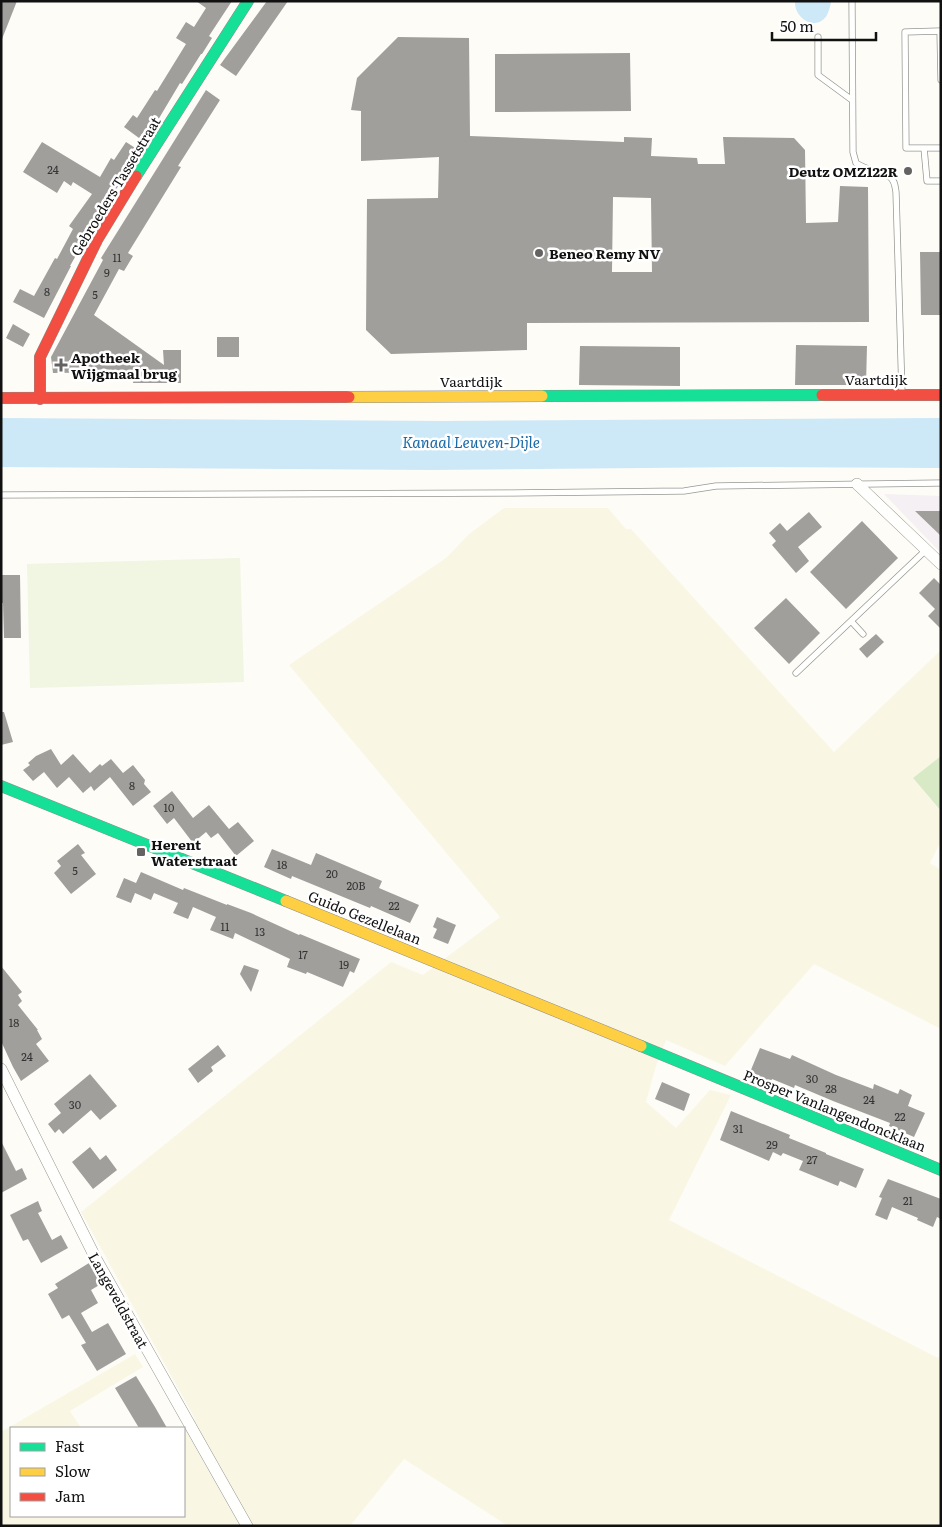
<svg xmlns="http://www.w3.org/2000/svg" width="942" height="1527" viewBox="0 0 942 1527" font-family="Literata,serif">
  <style>
    .industrial { fill: #f5f0f3 }
    .farmland { fill: #f9f7e4 }
    .forest { fill: #d8eac5 }
    .pitch { fill: #f0f6e1 }
    .water { fill: #cde8f7 }
    .building { fill: #a19f9c; fill-rule: evenodd }
    .lines { fill: none; stroke-linecap: round; stroke-linejoin: round }
    .lane-casing { stroke: #979795; stroke-width: 7 }
    .street-casing { stroke: #979795; stroke-width: 12 }
    .fast-casing { stroke: #8e8d8b; stroke-width: 12 }
    .slow-casing { stroke: #8e8d8b; stroke-width: 12 }
    .jam-casing { stroke: #8e8d8b; stroke-width: 12 }
    .lane { stroke: #fffffe; stroke-width: 5.5 }
    .street { stroke: #fffffe; stroke-width: 11 }
    .fast { stroke: #16e098; stroke-width: 11 }
    .slow { stroke: #ffcf43; stroke-width: 11 }
    .jam { stroke: #f24e42; stroke-width: 11 }
    .poi-dot { fill: #646362; stroke: #fff; stroke-width: 2 }
    .labels { text-anchor: middle; dominant-baseline: central; stroke-width: 5; stroke-linejoin: round; paint-order: stroke }
    .number-label { font-size: 11px; fill: #353434 }
    .poi-label { font-size: 14px; font-weight: bold; fill: #111; stroke: #fff; text-anchor: start }
    .street-label { font-size: 14px; fill: #111; stroke: #fff }
    .water-label { font-size: 15px; font-style: italic; fill: #1768a6; stroke: #fff }
  </style>
  <rect width="100%" height="100%" fill="#fdfcf7"/>
  <path class="industrial" d="M 884,494 L 941,496 L 941,553 Z"/>
  <path class="farmland" d="M 504,508 L 608,508 L 626,529 L 631,529 L 834,752 L 941,650 L 941,756 L 913,778 L 941,812 L 941,841 L 930,863 L 941,870 L 941,1029 L 814,964 L 725,1066 L 666,1040 L 656,1066 L 646,1102 L 676,1128 L 710,1090 L 731,1095 L 669,1220 L 938,1358 L 941,1354 L 941,1526 L 508,1526 L 404,1459 L 350,1526 L 1,1526 L 1,1432 L 135,1354 L 143,1367 L 70,1411 L 81,1428 L 11,1428 L 11,1516 L 184,1516 L 183,1428 L 195,1419 L 81,1212 L 391,962 L 423,975 L 500,917 L 289,665 L 446,558 L 469,534 Z"/>
  <path class="forest" d="M 941,756 L 941,811 L 913,778 Z"/>
  <path class="pitch" d="M 240,558 L 244,682 L 30,688 L 27,564 Z"/>
  <path class="water" d="M 795,1 L 830,1 L 831,3 C 830,6 829,11 827,15 C 817,32 794,19 795,1 Z
    M 1,418 L 443,421 L 941,418 L 941,468 L 748,467 L 431,470 L 1,467 Z"/>
  <path class="building" d="M 1,1 L 17,1 L 2,39 L 1,39 Z
    M 196,1 L 232,1 L 209,36 L 212,38 L 202,54 L 201,54 L 182,84 L 180,83 L 155,125 L 151,122 L 139,138 L 124,127 L 133,115 L 137,118 L 155,90 L 157,91 L 186,44 L 176,38 L 186,22 L 194,27 L 206,8 Z
    M 267,1 L 288,1 L 236,76 L 220,65 Z
    M 398,37 L 469,38 L 470,136 L 624,142 L 624,137 L 652,138 L 651,156 L 697,158 L 698,164 L 725,164 L 723,137 L 794,138 L 805,150 L 806,223 L 838,222 L 840,186 L 868,187 L 869,322 L 527,323 L 527,350 L 391,354 L 366,330 L 367,199 L 438,198 L 439,157 L 361,161 L 361,111 L 351,110 L 357,78 ZM 613,197 L 651,198 L 652,272 L 612,272 Z
    M 630,53 L 631,111 L 495,112 L 495,54 Z
    M 206,90 L 220,100 L 178,166 L 181,167 L 128,253 L 133,256 L 124,271 L 119,269 L 94,315 L 164,365 L 163,350 L 181,350 L 181,383 L 133,383 L 134,377 L 124,378 L 124,372 L 53,373 L 51,357 L 103,260 L 101,258 Z
    M 42,142 L 100,177 L 111,158 L 114,160 L 126,142 L 140,151 L 107,204 L 81,240 L 84,241 L 70,266 L 71,266 L 44,318 L 13,302 L 20,289 L 34,296 L 55,258 L 57,259 L 73,229 L 69,226 L 92,194 L 73,182 L 71,186 L 64,181 L 57,193 L 23,172 Z
    M 920,252 L 941,252 L 941,315 L 921,315 Z
    M 13,324 L 30,334 L 23,347 L 6,338 Z
    M 217,337 L 239,337 L 239,357 L 217,357 Z
    M 796,345 L 867,346 L 866,385 L 795,385 Z
    M 580,346 L 680,347 L 680,386 L 579,385 Z
    M 915,511 L 941,511 L 941,536 Z
    M 809,512 L 822,527 L 798,547 L 809,561 L 796,573 L 772,545 L 776,541 L 769,533 L 780,523 L 787,531 Z
    M 862,521 L 898,558 L 846,609 L 810,572 Z
    M 1,575 L 20,575 L 21,638 L 4,638 L 3,603 L 1,603 Z
    M 934,578 L 941,585 L 941,629 L 928,616 L 935,609 L 919,593 Z
    M 786,598 L 820,633 L 789,664 L 754,628 Z
    M 876,634 L 884,642 L 867,658 L 859,649 Z
    M 1,712 L 4,712 L 13,742 L 1,745 Z
    M 51,749 L 61,765 L 73,754 L 90,773 L 100,764 L 102,766 L 111,759 L 123,773 L 133,765 L 145,780 L 144,784 L 151,792 L 133,806 L 110,777 L 94,791 L 91,786 L 83,793 L 69,777 L 57,788 L 44,772 L 33,781 L 23,770 L 30,765 L 28,763 L 36,756 Z
    M 172,791 L 193,818 L 209,805 L 229,829 L 238,822 L 254,841 L 236,856 L 218,833 L 211,838 L 206,832 L 193,843 L 174,818 L 167,824 L 153,806 Z
    M 78,844 L 85,853 L 81,855 L 96,874 L 71,894 L 54,873 L 61,866 L 57,861 Z
    M 272,849 L 311,865 L 316,853 L 382,881 L 379,888 L 419,905 L 410,923 L 371,906 L 370,908 L 292,876 L 291,879 L 264,867 Z
    M 141,872 L 183,890 L 184,888 L 227,905 L 227,904 L 251,913 L 299,935 L 300,934 L 360,959 L 354,973 L 350,971 L 343,987 L 307,972 L 306,974 L 287,967 L 290,959 L 235,933 L 233,939 L 210,930 L 216,917 L 193,907 L 188,919 L 173,913 L 178,903 L 154,893 L 151,900 L 135,893 L 131,903 L 116,897 L 124,878 L 136,883 Z
    M 437,917 L 456,925 L 448,944 L 433,938 L 437,929 L 433,927 Z
    M 244,965 L 259,970 L 251,992 L 240,974 Z
    M 1,966 L 22,992 L 18,995 L 22,1001 L 18,1005 L 38,1030 L 37,1030 L 42,1039 L 36,1044 L 49,1061 L 21,1081 L 13,1067 L 1,1041 Z
    M 218,1045 L 226,1056 L 211,1067 L 213,1071 L 198,1083 L 188,1069 Z
    M 760,1048 L 790,1059 L 792,1055 L 836,1075 L 873,1089 L 874,1084 L 898,1094 L 900,1089 L 912,1095 L 908,1106 L 925,1113 L 914,1137 L 889,1126 L 890,1123 L 833,1101 L 795,1085 L 794,1088 L 772,1079 L 769,1086 L 748,1077 Z
    M 90,1074 L 117,1106 L 100,1120 L 91,1110 L 63,1134 L 59,1129 L 55,1133 L 48,1124 L 61,1113 L 54,1104 Z
    M 662,1082 L 690,1094 L 684,1111 L 655,1099 Z
    M 731,1111 L 790,1135 L 789,1138 L 826,1153 L 826,1154 L 864,1169 L 856,1188 L 840,1181 L 838,1186 L 799,1170 L 803,1161 L 783,1153 L 781,1156 L 773,1152 L 769,1161 L 720,1140 Z
    M 1,1141 L 16,1171 L 22,1168 L 27,1179 L 1,1193 Z
    M 90,1147 L 100,1160 L 106,1155 L 117,1170 L 93,1189 L 72,1162 Z
    M 888,1179 L 941,1199 L 941,1219 L 937,1217 L 933,1227 L 917,1220 L 918,1218 L 892,1207 L 887,1220 L 875,1215 L 882,1198 L 879,1197 Z
    M 38,1201 L 42,1211 L 38,1213 L 52,1240 L 61,1235 L 68,1248 L 41,1263 L 28,1239 L 23,1241 L 10,1215 Z
    M 89,1263 L 101,1284 L 91,1290 L 98,1303 L 81,1313 L 92,1332 L 108,1323 L 126,1354 L 97,1371 L 81,1345 L 86,1343 L 69,1315 L 62,1319 L 48,1294 L 58,1288 L 55,1284 Z
    M 136,1376 L 155,1407 L 167,1428 L 139,1428 L 115,1388 Z"/>
  <g class="lines">
    <defs>
      <path id="lane" d="M 852,1 L 853,152 L 856,163 C 866,170 882,172 890,177 C 895,181 895,186 896,192 L 902,394
        M 818,37 L 818,75 L 852,100
        M 941,80 L 940,31 L 905,32 L 906,148 L 941,148
        M 924,148 L 927,181 L 941,181
        M 1,495 L 512,493 L 684,491 L 716,486 L 941,483
        M 851,621 L 863,634
        M 796,673 L 926,550"/>
      <path id="street" d="M 857,484 L 941,564
        M 1,1069 L 96,1259 L 247,1526"/>
      <path id="fast" d="M 136,176 L 248,1
        M 542,396 L 822,395
        M 1,786 L 286,901
        M 641,1046 L 941,1170"/>
      <path id="slow" d="M 349,397 L 542,396
        M 286,901 L 641,1046"/>
      <path id="jam" d="M 822,395 L 941,395
        M 1,398 L 349,397
        M 40,399 L 40,357 L 97,240 L 136,176"/>
    </defs>
    <use href="#lane" class="lane-casing"/>
    <use href="#street" class="street-casing"/>
    <use href="#fast" class="fast-casing"/>
    <use href="#slow" class="slow-casing"/>
    <use href="#jam" class="jam-casing"/>
    <use href="#lane" class="lane"/>
    <use href="#street" class="street"/>
    <use href="#fast" class="fast"/>
    <use href="#slow" class="slow"/>
    <use href="#jam" class="jam"/>
  </g>
  <g class="poi-dot">
    <circle cx="908" cy="171" r="5"/>
    <circle cx="539" cy="253" r="5"/>
    <path d="M58.5 357.5h5v5h5v5h-5v5h-5v-5h-5v-5h5z"/>
    <rect x="136" y="847" width="10" height="10" rx="2.5"/>
  </g>
  <g class="labels">
    <g class="number-label">
      <text x="53" y="169">24</text>
      <text x="117" y="257">11</text>
      <text x="107" y="272">9</text>
      <text x="47" y="291">8</text>
      <text x="95" y="294">5</text>
      <text x="132" y="785">8</text>
      <text x="169" y="807">10</text>
      <text x="282" y="864">18</text>
      <text x="75" y="870">5</text>
      <text x="332" y="873">20</text>
      <text x="356" y="885">20B</text>
      <text x="394" y="905">22</text>
      <text x="225" y="926">11</text>
      <text x="260" y="931">13</text>
      <text x="303" y="954">17</text>
      <text x="344" y="964">19</text>
      <text x="14" y="1022">18</text>
      <text x="27" y="1056">24</text>
      <text x="812" y="1078">30</text>
      <text x="831" y="1088">28</text>
      <text x="869" y="1099">24</text>
      <text x="75" y="1104">30</text>
      <text x="900" y="1116">22</text>
      <text x="738" y="1128">31</text>
      <text x="772" y="1144">29</text>
      <text x="812" y="1159">27</text>
      <text x="908" y="1200">21</text>
    </g>
    <g class="poi-label">
      <text x="898" y="171" text-anchor="end">Deutz OMZ122R</text>
      <text x="549" y="253">Beneo Remy NV</text>
      <text x="71" y="357">Apotheek<tspan x="71" dy="16">Wijgmaal brug</tspan></text>
      <text x="151" y="844">Herent<tspan x="151" dy="16">Waterstraat</tspan></text>
    </g>
    <g class="street-label">
      <text transform="translate(115 186) rotate(-59)">Gebroeders Tassetstraat</text>
      <text x="876" y="379">Vaartdijk</text>
      <text x="471" y="381">Vaartdijk</text>
      <text transform="translate(365 917) rotate(22)">Guido Gezellelaan</text>
      <text transform="translate(835 1110) rotate(22)">Prosper Vanlangendoncklaan</text>
      <text transform="translate(119 1300) rotate(61)">Langeveldstraat</text>
    </g>
    <g class="water-label">
      <text x="471" y="441">Kanaal Leuven-Dijle</text>
    </g>
  </g>
  <rect width="942" height="1527" fill="none" stroke="#111111" stroke-width="5"/>
  <rect x="10" y="1427" width="175" height="90" fill="#ffffff" stroke="#a0a0a0"/>
  <rect x="20" y="1443" width="25" height="8" fill="#16e098" stroke="#a0a0a0"/>
  <text x="55" y="1452" font-size="15" fill="#111111">Fast</text>
  <rect x="20" y="1468" width="25" height="8" fill="#ffcf43" stroke="#a0a0a0"/>
  <text x="55" y="1477" font-size="15" fill="#111111">Slow</text>
  <rect x="20" y="1493" width="25" height="8" fill="#f24e42" stroke="#a0a0a0"/>
  <text x="55" y="1502" font-size="15" fill="#111111">Jam</text>
  <path d="M772 32v8h104v-8" fill="none" stroke="#111111" stroke-width="2.5"/>
  <text x="780" y="32" font-size="15" fill="#111111" stroke="#ffffff" stroke-width="4" paint-order="stroke">50 m</text>
</svg>
